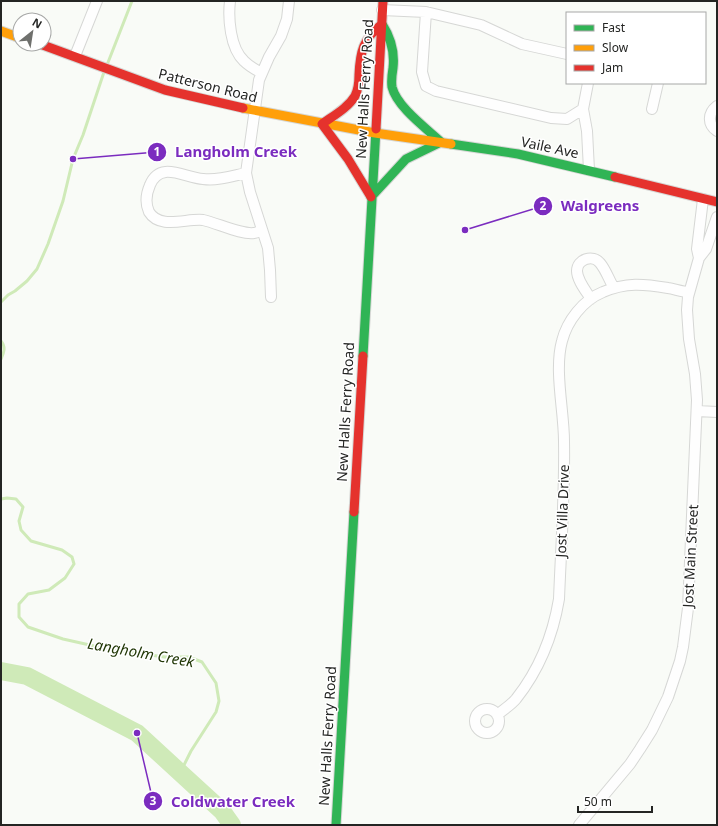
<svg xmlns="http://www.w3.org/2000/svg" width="718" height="826" viewBox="0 0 718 826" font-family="'Noto Sans',sans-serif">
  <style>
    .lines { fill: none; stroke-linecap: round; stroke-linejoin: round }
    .stream { stroke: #cfeab8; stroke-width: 3 }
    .river { stroke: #cfeab8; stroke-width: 18 }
    .street-casing { stroke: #d6d7d5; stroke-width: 12 }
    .fast-casing { stroke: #d6d7d5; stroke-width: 11 }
    .slow-casing { stroke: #d6d7d5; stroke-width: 11 }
    .jam-casing { stroke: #d6d7d5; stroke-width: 11 }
    .street { stroke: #fefefe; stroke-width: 10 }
    .fast { stroke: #30b455; stroke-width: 9 }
    .slow { stroke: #ff9f0a; stroke-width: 9 }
    .jam { stroke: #e5322d; stroke-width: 9 }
    .labels { text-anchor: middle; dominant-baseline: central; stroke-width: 3; stroke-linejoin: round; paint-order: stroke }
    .street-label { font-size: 14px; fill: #242523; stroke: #fff }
    .water-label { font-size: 15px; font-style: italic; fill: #213706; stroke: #fff }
    .leader { fill: none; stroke: #7b2cbf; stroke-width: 1.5 }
    .callout-dot { fill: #7b2cbf; stroke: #fff; stroke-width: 1.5 }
    .mark-label { font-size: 12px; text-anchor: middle; font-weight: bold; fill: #fff }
    .callout-label { font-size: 15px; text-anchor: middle; font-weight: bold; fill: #7b2cbf; stroke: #fff; stroke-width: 3; stroke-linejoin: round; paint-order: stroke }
  </style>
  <rect width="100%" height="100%" fill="#f9fbf7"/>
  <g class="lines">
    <path class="stream" d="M 107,65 L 132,1
      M 1,302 L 8,295 L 15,291 L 27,281 L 37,269 L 48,244 L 63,201 L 73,159 L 83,135 L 104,72
      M 1,341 C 6,347 4,353 1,359
      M 1,499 L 7,498 L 16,499 L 23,507 L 19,521 L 21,530 L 31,541 L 62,550 L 72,557 L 74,564 L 65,578 L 49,590 L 28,594 L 19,604 L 19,617 L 28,627 L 63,639 L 112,650 L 165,657 L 189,657 L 202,662 L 216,683 L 219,701 L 216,712 L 191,751 L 180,773"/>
    <path class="river" d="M 1,671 L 27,676 L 137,733 L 222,811 L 232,825"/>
    <defs>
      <path id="street" d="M 230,1 C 228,18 230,48 244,61 C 249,66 256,70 262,73
        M 382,10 L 426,12 L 422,72 L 426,86 L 436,91 L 551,118 L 567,119 L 583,109
        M 426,12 L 481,25 L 522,44 L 567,54
        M 75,56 L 97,1
        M 588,83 L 583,109 L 587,131 L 589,170
        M 717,106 C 708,113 707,124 717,131
        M 652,109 L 658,83
        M 246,173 C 232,176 218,181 203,179 C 185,178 160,160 150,185 C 146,194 145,203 149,212 C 160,230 187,218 203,220 C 217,223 242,235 254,233 C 256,233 260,231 262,230
        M 699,258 L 697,249 L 703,199
        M 271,297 L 270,270 L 268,248 L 250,192 L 246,173 L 259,80 L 269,57 L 281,36 L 287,19 L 289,1
        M 591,299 C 586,291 577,280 577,271 C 577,259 593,254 600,263 C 606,270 609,280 614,288
        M 697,411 L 717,412
        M475 721a12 12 0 1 1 24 0a12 12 0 1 1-24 0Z
        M 497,715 C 503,710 511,705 516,699 C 539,670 553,635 559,599 C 561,547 565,494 564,441 C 564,411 554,370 562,341 C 567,321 583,300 603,292 C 626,282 644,284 668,288 C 675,289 682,292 689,292
        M 579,825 L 630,764 L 640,749 L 652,730 L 668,697 L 680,661 L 683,647 L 688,608 L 697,400 L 695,374 L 689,339 L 687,310 L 688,297 L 699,258 L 706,249 L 717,217"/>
      <path id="fast" d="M 451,144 L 518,154 L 615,177
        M 371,197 L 406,159 L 441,142 C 426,128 397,107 392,87 C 391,80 392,74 393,68 C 395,51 391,38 382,24
        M 363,356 L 376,129
        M 336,825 L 354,512"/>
      <path id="slow" d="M 1,31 L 20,38
        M 243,108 L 375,133 L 451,144"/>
      <path id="jam" d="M 40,44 L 165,90 L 243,108
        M 376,129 L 383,1
        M 615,177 L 717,202
        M 371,197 L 348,159 L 322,124 C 333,116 348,108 355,96 C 358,90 359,82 359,75 C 360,52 363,39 382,24
        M 354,512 L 363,356"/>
    </defs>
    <use href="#street" class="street-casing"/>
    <use href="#fast" class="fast-casing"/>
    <use href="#slow" class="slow-casing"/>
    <use href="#jam" class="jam-casing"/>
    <use href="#street" class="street"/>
    <use href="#fast" class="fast"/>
    <use href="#slow" class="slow"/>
    <use href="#jam" class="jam"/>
  </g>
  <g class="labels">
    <g class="street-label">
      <text transform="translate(208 85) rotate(14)">Patterson Road</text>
      <text transform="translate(364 89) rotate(-87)">New Halls Ferry Road</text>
      <text transform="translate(550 147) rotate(12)">Vaile Ave</text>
      <text transform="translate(345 412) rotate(-87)">New Halls Ferry Road</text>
      <text transform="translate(562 511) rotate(-88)">Jost Villa Drive</text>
      <text transform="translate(690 556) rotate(-87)">Jost Main Street</text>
      <text transform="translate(327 736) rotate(-87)">New Halls Ferry Road</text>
    </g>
    <g class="water-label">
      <text transform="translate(141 652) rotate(10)">Langholm Creek</text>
    </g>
  </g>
  <path class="leader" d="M73 159L157 152M465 230L543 206M137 733L153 801"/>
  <g class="callout-dot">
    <circle cx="73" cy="159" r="4"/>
    <circle cx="465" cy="230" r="4"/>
    <circle cx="137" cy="733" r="4"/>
    <circle cx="157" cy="152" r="10"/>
    <circle cx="543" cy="206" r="10"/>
    <circle cx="153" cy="801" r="10"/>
  </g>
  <g class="mark-label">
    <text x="157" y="156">1</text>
    <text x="543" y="210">2</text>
    <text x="153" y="805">3</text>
  </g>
  <g class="callout-label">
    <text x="236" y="157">Langholm Creek</text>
    <text x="600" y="211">Walgreens</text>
    <text x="233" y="807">Coldwater Creek</text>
  </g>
  <rect width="718" height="826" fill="none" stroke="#242523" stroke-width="4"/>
  <rect x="566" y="12" width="140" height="72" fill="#ffffff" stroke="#a7a8a7"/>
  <rect x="574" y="25" width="20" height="6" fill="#30b455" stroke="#a7a8a7"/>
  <text x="602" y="32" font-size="12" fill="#242523">Fast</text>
  <rect x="574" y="45" width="20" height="6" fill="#ff9f0a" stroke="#a7a8a7"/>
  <text x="602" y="52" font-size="12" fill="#242523">Slow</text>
  <rect x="574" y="65" width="20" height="6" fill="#e5322d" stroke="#a7a8a7"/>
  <text x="602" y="72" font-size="12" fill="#242523">Jam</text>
  <g transform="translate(32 32) rotate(30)"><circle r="19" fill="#ffffff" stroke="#a7a8a7"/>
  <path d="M0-3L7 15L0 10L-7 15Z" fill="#6f706d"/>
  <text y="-6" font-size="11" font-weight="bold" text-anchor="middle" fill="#242523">N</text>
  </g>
  <path d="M578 806v6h74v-6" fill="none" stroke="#242523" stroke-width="2"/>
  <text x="584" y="806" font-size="12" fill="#242523" stroke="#ffffff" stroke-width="3" paint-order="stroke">50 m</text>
</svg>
